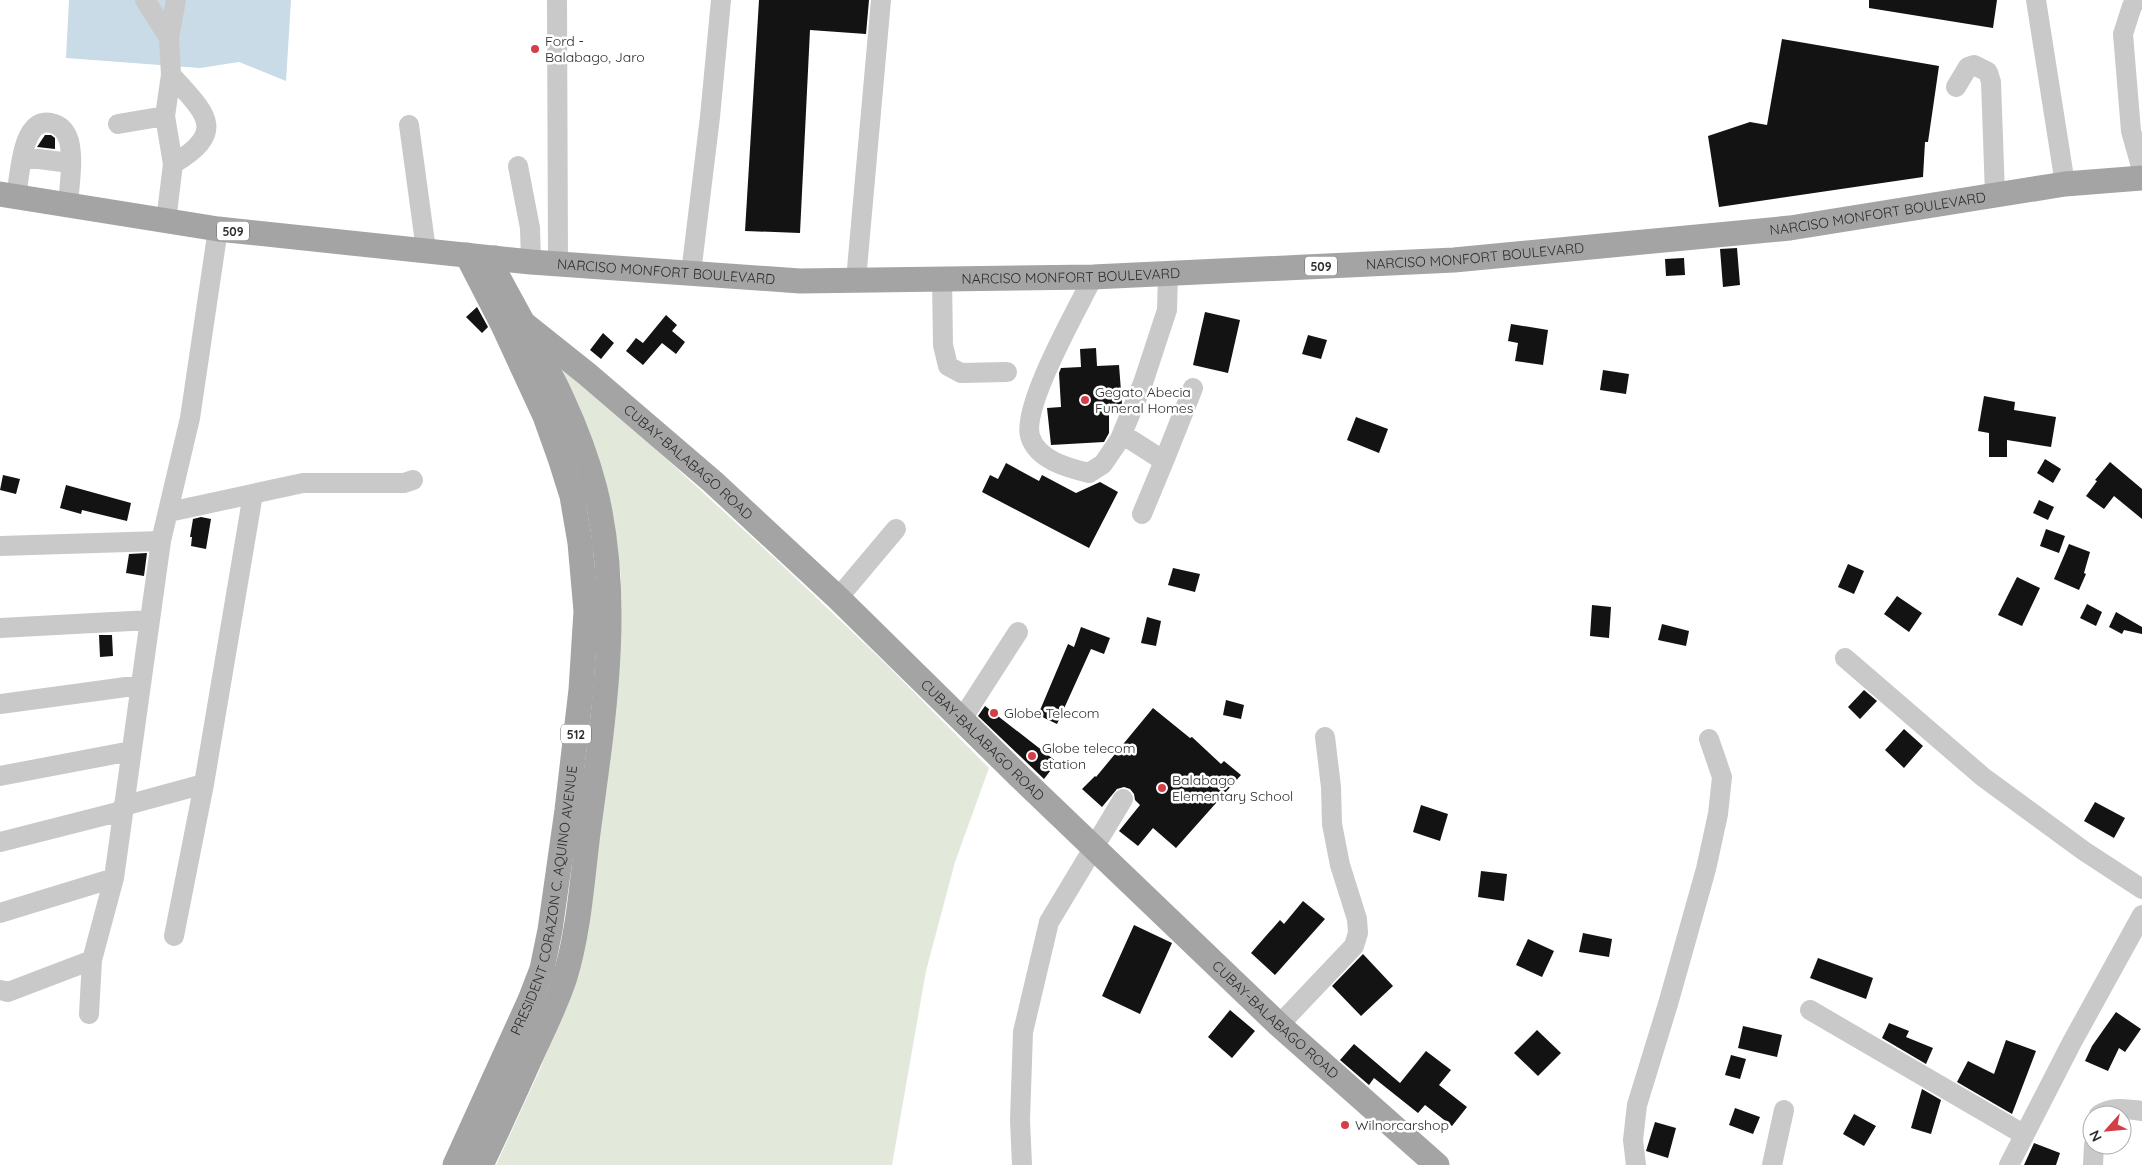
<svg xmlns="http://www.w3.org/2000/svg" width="2142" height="1165" viewBox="0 0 2142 1165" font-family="Quicksand,sans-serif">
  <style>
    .green { fill: #e2e9db }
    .water { fill: #c8dbe7 }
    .building { fill: #131313 }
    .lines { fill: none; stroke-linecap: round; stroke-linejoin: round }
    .minor { stroke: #c9c9c9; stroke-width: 20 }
    .major { stroke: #a4a4a4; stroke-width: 25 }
    .poi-dot { fill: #d43e47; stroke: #fff; stroke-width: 2 }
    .labels { text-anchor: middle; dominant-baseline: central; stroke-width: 5; stroke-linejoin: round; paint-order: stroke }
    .shield { fill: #fff; stroke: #6b6b6b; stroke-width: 1 }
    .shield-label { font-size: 12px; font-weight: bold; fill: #2c2c2c }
    .poi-label { font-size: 14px; fill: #2c2c2c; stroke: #fff; text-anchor: start }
    .street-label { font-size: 14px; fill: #2c2c2c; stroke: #fff }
  </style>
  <rect width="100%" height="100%" fill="#fff"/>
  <path class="green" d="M 559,360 L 784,567 L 886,664 L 989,768 L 955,862 L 926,971 L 892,1165 L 496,1165 L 541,1067 L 574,978 L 616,704 L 621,576 L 606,483 Z"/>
  <path class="water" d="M 69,0 L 291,0 L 286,81 L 239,62 L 200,68 L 66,58 Z"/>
  <path class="building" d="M 759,0 L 869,0 L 866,34 L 810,30 L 800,233 L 745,231 Z
    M 1869,0 L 1997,0 L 1993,28 L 1869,8 Z
    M 1782,39 L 1939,66 L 1928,142 L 1925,142 L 1923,177 L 1719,207 L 1708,136 L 1750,122 L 1767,125 Z
    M 45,135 L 51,135 L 55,138 L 55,149 L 37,147 Z
    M 1737,248 L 1740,285 L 1723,287 L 1720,249 Z
    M 1684,258 L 1685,275 L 1666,276 L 1665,259 Z
    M 477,307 L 488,327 L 482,333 L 466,317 Z
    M 1205,312 L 1240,320 L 1228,373 L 1193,365 Z
    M 666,315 L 677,325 L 672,331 L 685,342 L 676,354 L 662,343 L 643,365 L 626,351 L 636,338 L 643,343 Z
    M 1511,324 L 1548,330 L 1543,365 L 1515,361 L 1518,343 L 1508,341 Z
    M 603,333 L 614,343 L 601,359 L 590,350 Z
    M 1308,335 L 1327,340 L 1321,359 L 1302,354 Z
    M 1096,348 L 1097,366 L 1119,365 L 1122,404 L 1109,405 L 1109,433 L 1104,442 L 1051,445 L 1047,408 L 1061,407 L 1059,373 L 1061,368 L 1081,367 L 1080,349 Z
    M 1603,370 L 1629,374 L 1626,394 L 1600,390 Z
    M 1984,396 L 2015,402 L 2014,410 L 2056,417 L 2051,447 L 2007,440 L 2007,457 L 1989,457 L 1989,433 L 1978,431 Z
    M 1356,417 L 1388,429 L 1379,453 L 1347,440 Z
    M 2045,459 L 2061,469 L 2053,483 L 2037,473 Z
    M 2110,462 L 2142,489 L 2142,519 L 2114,496 L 2104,509 L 2086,496 L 2097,481 L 2095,480 Z
    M 1006,463 L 1039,481 L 1042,475 L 1076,493 L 1100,482 L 1118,492 L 1089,548 L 982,492 L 990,475 L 998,479 Z
    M 3,475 L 20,479 L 16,494 L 0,490 Z
    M 66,485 L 131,503 L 127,521 L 82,510 L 81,514 L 60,508 Z
    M 2039,500 L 2054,507 L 2048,520 L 2033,513 Z
    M 201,517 L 211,519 L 206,549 L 191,546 L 192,537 L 190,537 L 193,519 Z
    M 2046,529 L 2065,536 L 2059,553 L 2040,546 Z
    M 2069,544 L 2090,552 L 2084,573 L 2086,574 L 2079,590 L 2054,579 Z
    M 147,553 L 144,576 L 126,573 L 129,554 Z
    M 1848,564 L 1864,571 L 1854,594 L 1838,587 Z
    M 1173,568 L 1200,574 L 1195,592 L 1168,585 Z
    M 2017,577 L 2040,588 L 2022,626 L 1998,615 Z
    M 1897,596 L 1922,613 L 1909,632 L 1884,614 Z
    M 2087,604 L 2102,612 L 2096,626 L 2080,618 Z
    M 1592,605 L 1611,607 L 1609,638 L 1590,636 Z
    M 2116,612 L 2142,627 L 2142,634 L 2124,630 L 2122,634 L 2109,627 Z
    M 1147,617 L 1161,621 L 1156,646 L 1141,643 Z
    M 1662,624 L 1689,631 L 1686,646 L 1658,640 Z
    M 1081,627 L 1110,638 L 1104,654 L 1091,649 L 1057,724 L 1038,715 L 1068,644 L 1074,647 Z
    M 99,635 L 112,635 L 113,656 L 100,657 Z
    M 1864,690 L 1877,701 L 1860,719 L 1848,707 Z
    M 1226,700 L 1244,705 L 1241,719 L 1223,715 Z
    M 985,706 L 1057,762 L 1044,779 L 978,716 Z
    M 1153,708 L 1190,738 L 1192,737 L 1221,764 L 1224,761 L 1241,775 L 1176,848 L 1153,828 L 1138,846 L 1119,831 L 1140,805 L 1135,800 L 1134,794 L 1130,789 L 1124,787 L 1117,789 L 1102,807 L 1082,789 L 1095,776 L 1096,777 Z
    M 1904,729 L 1923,746 L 1904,768 L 1885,750 Z
    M 2095,802 L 2125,818 L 2114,838 L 2084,821 Z
    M 1421,805 L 1448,814 L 1440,841 L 1413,832 Z
    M 1481,871 L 1507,874 L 1504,901 L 1478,897 Z
    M 1303,901 L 1325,919 L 1275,975 L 1251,953 L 1280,920 L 1284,924 Z
    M 1134,925 L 1172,943 L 1140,1014 L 1102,996 Z
    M 1583,933 L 1612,939 L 1609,957 L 1579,952 Z
    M 1528,939 L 1554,951 L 1542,977 L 1516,965 Z
    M 1363,954 L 1393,986 L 1361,1016 L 1332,986 Z
    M 1818,958 L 1873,978 L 1866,999 L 1810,978 Z
    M 1230,1010 L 1255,1031 L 1232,1058 L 1208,1037 Z
    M 2116,1012 L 2141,1029 L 2125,1052 L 2119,1048 L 2108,1071 L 2085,1061 L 2092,1046 Z
    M 1889,1023 L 1909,1031 L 1906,1037 L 1933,1048 L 1926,1064 L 1882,1038 Z
    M 1743,1026 L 1782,1035 L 1777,1057 L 1738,1048 Z
    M 1537,1030 L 1561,1053 L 1538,1076 L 1514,1053 Z
    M 2006,1040 L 2036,1051 L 2012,1114 L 1957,1082 L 1968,1061 L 1994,1074 Z
    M 1354,1044 L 1400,1083 L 1426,1051 L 1451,1070 L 1439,1085 L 1467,1107 L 1452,1126 L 1425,1105 L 1418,1113 L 1374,1078 L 1369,1085 L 1340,1060 Z
    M 1731,1055 L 1746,1059 L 1740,1079 L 1725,1075 Z
    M 1922,1089 L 1941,1100 L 1931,1134 L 1911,1128 Z
    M 1735,1108 L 1760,1117 L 1753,1134 L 1729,1125 Z
    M 1854,1114 L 1876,1126 L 1864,1146 L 1843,1134 Z
    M 1655,1122 L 1676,1128 L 1668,1158 L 1646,1151 Z
    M 2034,1143 L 2060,1153 L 2056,1165 L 2024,1165 Z"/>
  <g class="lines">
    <path class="minor" d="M 145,0 L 169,38
      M 557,0 L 558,263
      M 2036,0 L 2065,184
      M 2137,0 L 2132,6 L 2123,34 L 2131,131 L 2142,170
      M 171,75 C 205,113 229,131 173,164
      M 1956,87 L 1968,67 L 1974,65 L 1988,72 L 1991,82 L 1995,195
      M 118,124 L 165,116
      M 409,125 L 426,250
      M 23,157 L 70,163
      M 518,166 L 530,228 L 531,262
      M 16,197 C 20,177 21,116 51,123 C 61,125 66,131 69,141 C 74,161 69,186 68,206
      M 166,221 L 173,164 L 165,116 L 171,75 L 169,38 L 176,0
      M 691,273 L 710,117 L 721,0
      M 1093,277 C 1078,308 1022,405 1030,436 C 1037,460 1068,468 1089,473 L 1103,464 L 1120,439 L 1143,383 L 1167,310 L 1168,273
      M 942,278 L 943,345 L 948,366 L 961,373 L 1007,372
      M 856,280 L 881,0
      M 1122,434 L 1164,461 L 1142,514
      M 1164,461 L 1193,388
      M 169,512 L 303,483 L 404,483 L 413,480
      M 0,546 L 161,541
      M 838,598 L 896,529
      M 0,628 L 150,620
      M 1845,658 L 1983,777 L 2084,851 L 2142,889
      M 0,704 L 141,685
      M 962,719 L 1018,632
      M 0,776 L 131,751
      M 123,806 L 204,784
      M 0,842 L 122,811
      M 0,913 L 114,878
      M 174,936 L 204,784 L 253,494
      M 0,990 L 8,992 L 92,960
      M 1810,1010 L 2023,1134
      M 89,1014 L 92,960 L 114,878 L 161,541 L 190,418 L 218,229
      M 1279,1025 L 1354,946 L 1358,933 L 1357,919 L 1340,865 L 1332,824 L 1331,787 L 1325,737
      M 2099,1115 C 2112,1106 2127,1109 2142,1111
      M 1022,1165 L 1020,1120 L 1023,1032 L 1049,922 L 1123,799
      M 1636,1165 L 1633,1140 L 1637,1105 L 1668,1004 L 1706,869 L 1718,814 L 1722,777 L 1709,739
      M 1772,1165 L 1784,1110
      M 2009,1165 L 2071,1044 L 2142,915
      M 2093,1165 L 2094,1145"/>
    <g class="major">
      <path id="s1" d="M 0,194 L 218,229 L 531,262 L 800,281 L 1093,277 L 1454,260 L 1790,228 L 2065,184 L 2142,178"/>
      <path id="s2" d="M 523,323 L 587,374 L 713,482 L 838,598 L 1019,776 L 1279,1025 L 1437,1165"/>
      <path id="s3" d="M 455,1165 L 530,1000 L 542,969 L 550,930 L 567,810 L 581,690 L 586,611 L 580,543 L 572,496 L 560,458 L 545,416 L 503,325 L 467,255"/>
      <path d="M 481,1165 C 499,1127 517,1088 534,1050 C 545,1026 557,1002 565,977 C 579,931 582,881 588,833 C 603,721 623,602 595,489 C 575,411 536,348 498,277 L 495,270 L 495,258"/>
    </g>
  </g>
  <g class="poi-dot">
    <circle cx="535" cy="49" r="5"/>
    <circle cx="1085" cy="400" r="5"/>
    <circle cx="994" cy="713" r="5"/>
    <circle cx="1032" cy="756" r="5"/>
    <circle cx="1162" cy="788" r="5"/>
    <circle cx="1345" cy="1125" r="5"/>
  </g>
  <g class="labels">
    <g class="shield">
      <rect x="217" y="221.5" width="32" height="19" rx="4"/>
      <rect x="1305" y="256.5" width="32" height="19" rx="4"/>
      <rect x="561" y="724.5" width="30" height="19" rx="4"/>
    </g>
    <g class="shield-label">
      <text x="233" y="231">509</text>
      <text x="1321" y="266">509</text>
      <text x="576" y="734">512</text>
    </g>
    <g class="poi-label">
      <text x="545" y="41">Ford -<tspan x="545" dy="16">Balabago, Jaro</tspan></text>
      <text x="1095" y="392">Gegato Abecia<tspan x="1095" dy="16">Funeral Homes</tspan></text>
      <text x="1004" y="713">Globe Telecom</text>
      <text x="1042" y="748">Globe telecom<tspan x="1042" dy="16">station</tspan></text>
      <text x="1172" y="780">Balabago<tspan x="1172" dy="16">Elementary School</tspan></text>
      <text x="1355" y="1125">Wilnorcarshop</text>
    </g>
    <g class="street-label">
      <text stroke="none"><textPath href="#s1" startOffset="1886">NARCISO MONFORT BOULEVARD</textPath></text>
      <text stroke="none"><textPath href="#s1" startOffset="1481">NARCISO MONFORT BOULEVARD</textPath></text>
      <text stroke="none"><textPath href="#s1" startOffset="671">NARCISO MONFORT BOULEVARD</textPath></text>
      <text stroke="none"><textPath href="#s1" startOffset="1076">NARCISO MONFORT BOULEVARD</textPath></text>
      <text stroke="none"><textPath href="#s2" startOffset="216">CUBAY-BALABAGO ROAD</textPath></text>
      <text stroke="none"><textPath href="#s2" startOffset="621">CUBAY-BALABAGO ROAD</textPath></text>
      <text stroke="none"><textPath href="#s3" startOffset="282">PRESIDENT CORAZON C. AQUINO AVENUE</textPath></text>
      <text stroke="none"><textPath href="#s2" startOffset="1026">CUBAY-BALABAGO ROAD</textPath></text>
    </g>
  </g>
  <g transform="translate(2107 1130) rotate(243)"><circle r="24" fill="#ffffff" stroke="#ababab"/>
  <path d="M0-4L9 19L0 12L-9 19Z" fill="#d43e47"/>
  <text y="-8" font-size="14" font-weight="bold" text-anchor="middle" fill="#2c2c2c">N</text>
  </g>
</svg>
